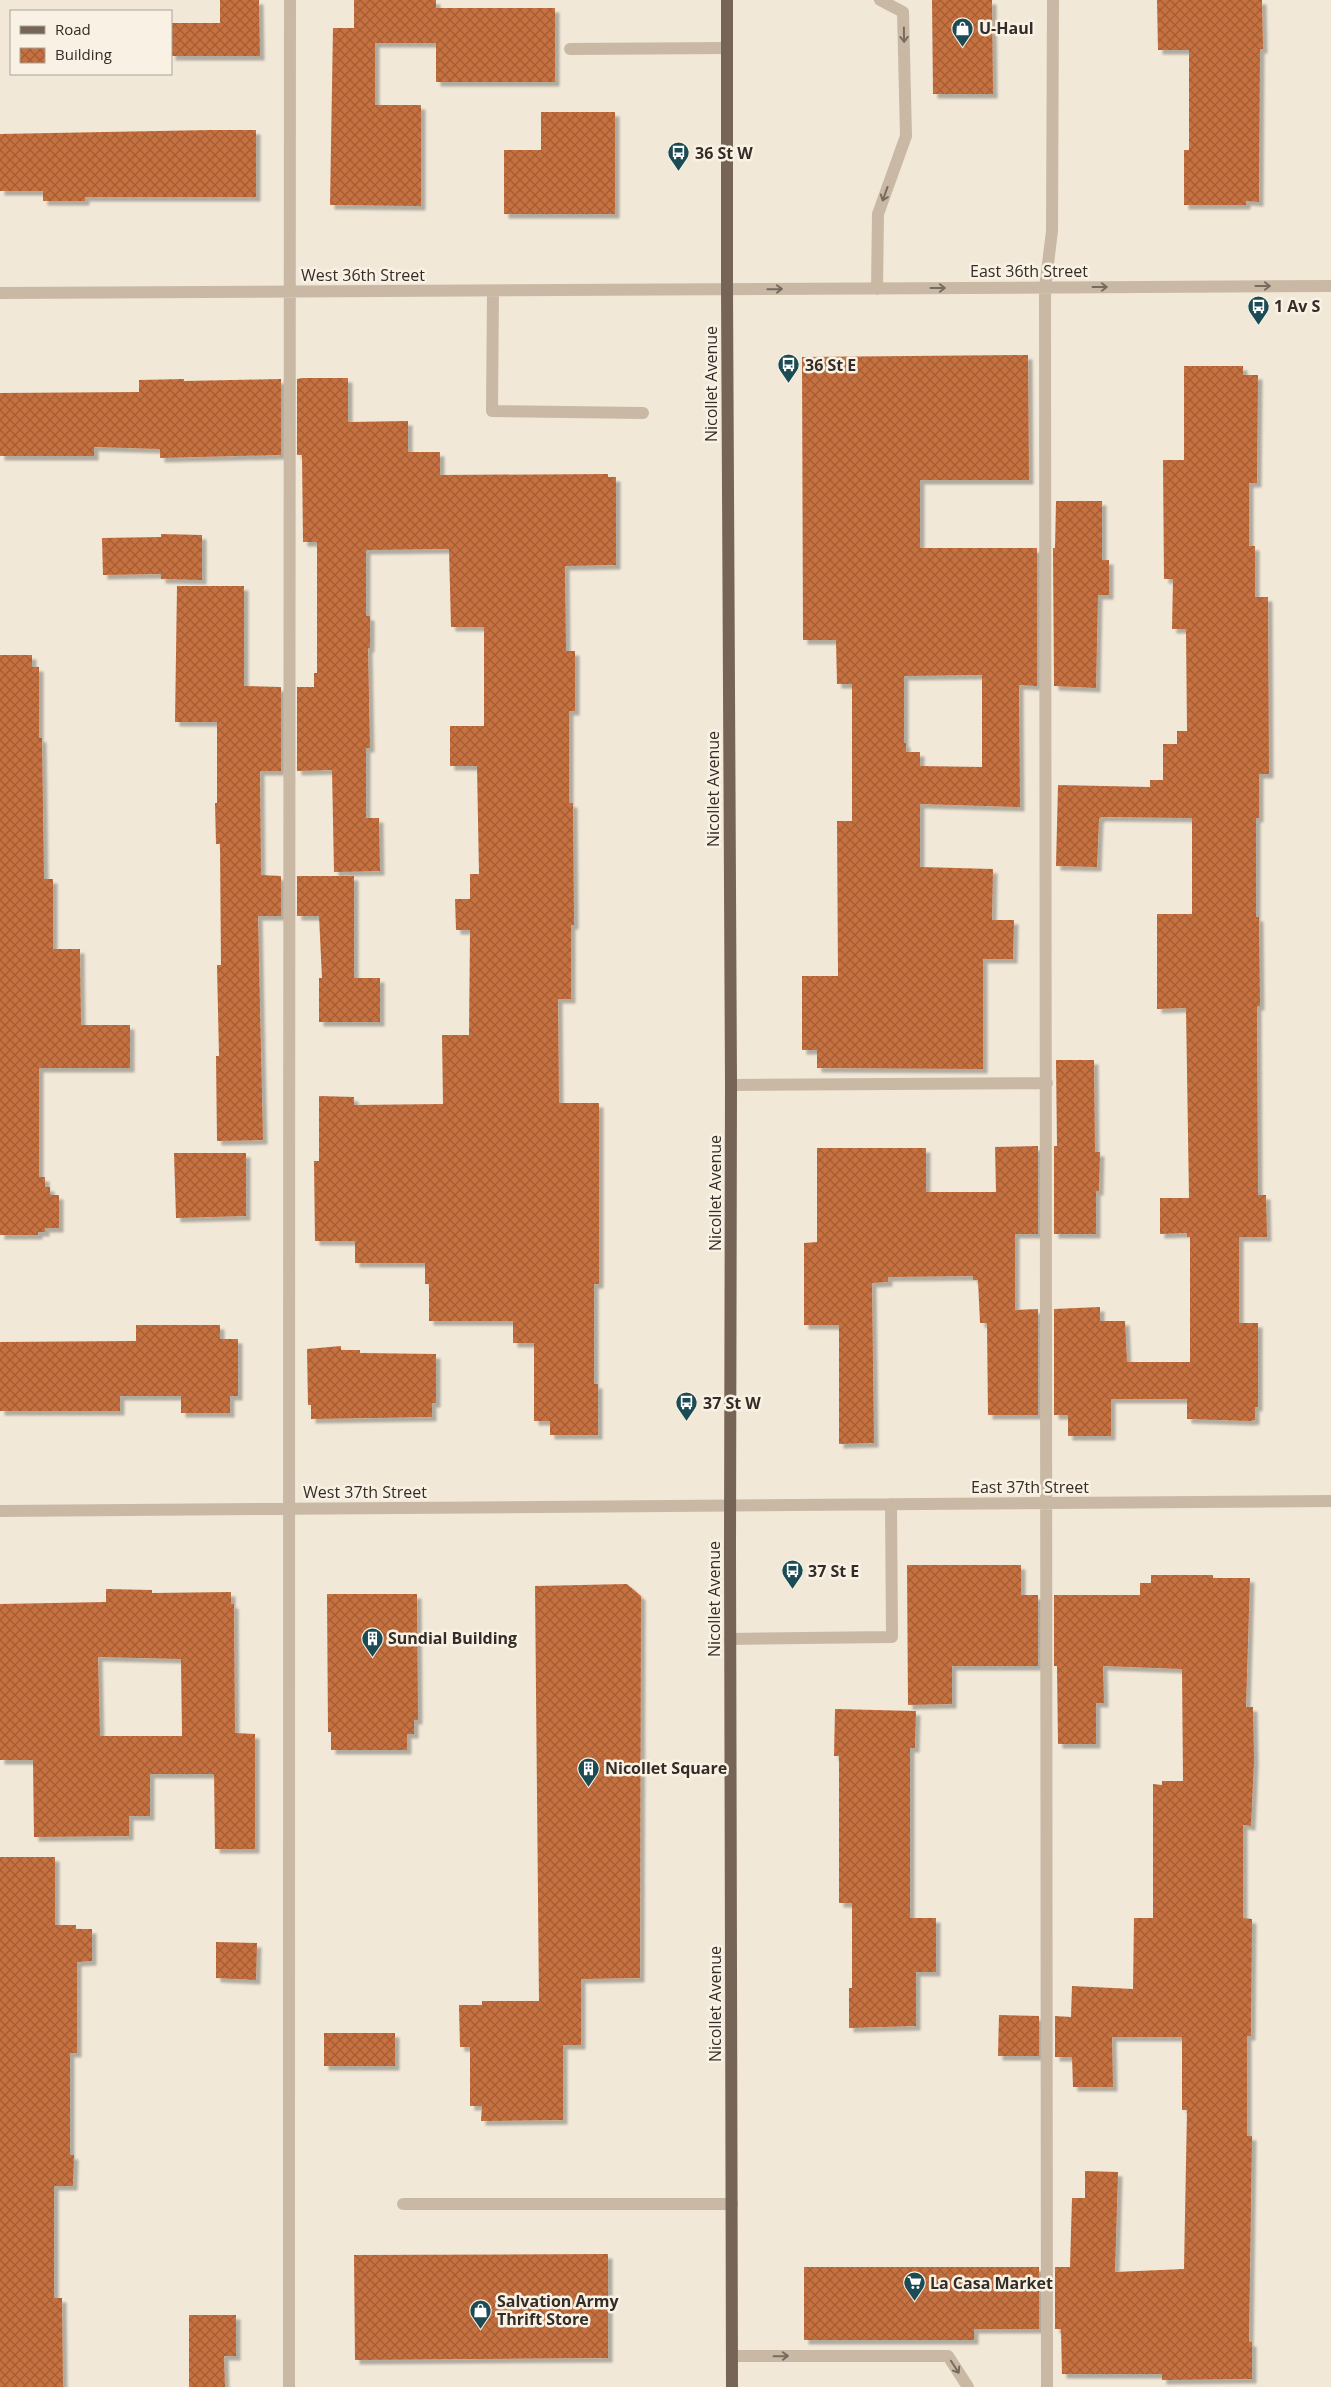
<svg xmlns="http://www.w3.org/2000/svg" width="1331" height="2387" viewBox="0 0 1331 2387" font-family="'Open Sans',sans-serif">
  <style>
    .building { fill: url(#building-cross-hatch); fill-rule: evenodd; filter: url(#shadow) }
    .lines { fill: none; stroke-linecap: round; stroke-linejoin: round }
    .minor { stroke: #c9b9a4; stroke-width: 12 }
    .major { stroke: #766557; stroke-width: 12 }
    .oneway { stroke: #776b5f }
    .labels { text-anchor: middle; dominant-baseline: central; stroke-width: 5; stroke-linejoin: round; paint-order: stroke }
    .poi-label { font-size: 16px; font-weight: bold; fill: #342c26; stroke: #f9f2e4; text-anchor: start }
    .street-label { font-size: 16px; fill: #342c26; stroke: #f9f2e4 }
  </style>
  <defs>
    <pattern id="building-cross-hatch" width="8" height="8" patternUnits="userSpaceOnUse" patternTransform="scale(1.25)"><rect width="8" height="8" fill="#c77140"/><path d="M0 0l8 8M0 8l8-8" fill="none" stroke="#a25d35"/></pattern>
    <filter id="shadow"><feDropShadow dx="4.5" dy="4.5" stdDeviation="1" flood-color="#0004"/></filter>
  </defs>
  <rect width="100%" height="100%" fill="#f1e8d8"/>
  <path class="building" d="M 220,0 L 259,0 L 260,56 L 171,56 L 171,23 L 220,23 Z
    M 354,0 L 436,0 L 436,8 L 555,8 L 555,82 L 436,82 L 436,43 L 375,43 L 375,105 L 421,105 L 421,206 L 330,205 L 333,28 L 354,28 Z
    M 932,0 L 992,0 L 993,94 L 933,94 Z
    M 1157,0 L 1262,0 L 1263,49 L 1260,49 L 1259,202 L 1246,201 L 1246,205 L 1184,205 L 1184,150 L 1189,150 L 1189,50 L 1158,50 Z
    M 541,112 L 615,112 L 615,214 L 504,214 L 504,150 L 541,150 Z
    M 211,130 L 256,130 L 256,197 L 85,197 L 85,201 L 43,201 L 43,191 L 0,191 L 0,134 Z
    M 1028,355 L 1029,480 L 920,480 L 920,548 L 1037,548 L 1037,686 L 1019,685 L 1020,807 L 920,804 L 920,867 L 993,869 L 992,920 L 1014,920 L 1013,959 L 983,959 L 983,1069 L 817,1068 L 817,1050 L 802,1050 L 802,976 L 838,976 L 837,821 L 852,821 L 852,684 L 837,684 L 836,640 L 803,640 L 802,357 ZM 982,675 L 982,767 L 920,766 L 920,752 L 906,752 L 906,743 L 904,743 L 904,676 Z
    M 1184,366 L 1243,366 L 1243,375 L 1258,375 L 1257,483 L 1249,483 L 1249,546 L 1255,546 L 1255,597 L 1268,597 L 1269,774 L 1259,774 L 1259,818 L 1256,818 L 1256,917 L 1259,917 L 1260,1006 L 1257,1006 L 1258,1195 L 1266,1195 L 1267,1237 L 1239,1237 L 1239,1323 L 1258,1323 L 1258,1407 L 1255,1407 L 1255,1420 L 1250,1421 L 1187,1419 L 1187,1399 L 1111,1399 L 1111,1436 L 1068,1436 L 1068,1415 L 1054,1415 L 1054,1309 L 1100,1307 L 1100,1321 L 1125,1321 L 1127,1362 L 1190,1362 L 1190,1237 L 1187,1237 L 1187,1233 L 1160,1234 L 1160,1198 L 1189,1198 L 1186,1008 L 1157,1009 L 1157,914 L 1192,914 L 1192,818 L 1101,817 L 1099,819 L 1097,867 L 1056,866 L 1058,785 L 1150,787 L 1150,780 L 1163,780 L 1163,744 L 1177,744 L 1177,731 L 1187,731 L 1186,629 L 1172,629 L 1173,579 L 1164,579 L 1163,460 L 1184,460 Z
    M 303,378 L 348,378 L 348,422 L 408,421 L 408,452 L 440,452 L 440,475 L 608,474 L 608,477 L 616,477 L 616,565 L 565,566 L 566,651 L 575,651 L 575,711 L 569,711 L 569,803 L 573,803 L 574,925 L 571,925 L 571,999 L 558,999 L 559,1103 L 599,1103 L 599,1284 L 594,1284 L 594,1384 L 598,1384 L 598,1435 L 550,1435 L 550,1421 L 534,1421 L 534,1343 L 513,1343 L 513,1321 L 429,1321 L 429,1284 L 425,1284 L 425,1263 L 355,1263 L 355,1241 L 315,1241 L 314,1161 L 319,1161 L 319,1096 L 354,1097 L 354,1105 L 443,1104 L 442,1035 L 469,1035 L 470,930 L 456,930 L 455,899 L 470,899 L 470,874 L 479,874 L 477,766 L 450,766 L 450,726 L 484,726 L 484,627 L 451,627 L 449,549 L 366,550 L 366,616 L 370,616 L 370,648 L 368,648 L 370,748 L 366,748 L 366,818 L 379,818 L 380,871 L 334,872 L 332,770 L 297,771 L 297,687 L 314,687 L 314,673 L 317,673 L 317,542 L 303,542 L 302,455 L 297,455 L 297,379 Z
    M 184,379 L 184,381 L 281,379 L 281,455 L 160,458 L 160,449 L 94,447 L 94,456 L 0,456 L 0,393 L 139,392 L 139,380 Z
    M 1056,501 L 1102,501 L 1102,560 L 1109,560 L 1109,595 L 1098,595 L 1096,688 L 1054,686 L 1053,548 L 1055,548 Z
    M 161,534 L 202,535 L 202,580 L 161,579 L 161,574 L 103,575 L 102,538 L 161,537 Z
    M 177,586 L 244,586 L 244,686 L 281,687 L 281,771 L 260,771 L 261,875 L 281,876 L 281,916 L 258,916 L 263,1140 L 217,1141 L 216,1056 L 219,1056 L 217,965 L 221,965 L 220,844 L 216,844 L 215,803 L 217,803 L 217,722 L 175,722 Z
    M 0,655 L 32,655 L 32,667 L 39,667 L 39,738 L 42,738 L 44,879 L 53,879 L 53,949 L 80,949 L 81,1025 L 130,1025 L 130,1068 L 39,1068 L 39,1177 L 45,1177 L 45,1187 L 50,1187 L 50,1195 L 59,1195 L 59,1228 L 45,1228 L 45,1232 L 38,1232 L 38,1235 L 0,1235 Z
    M 297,876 L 354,876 L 354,978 L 380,978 L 380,1022 L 319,1022 L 319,978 L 322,978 L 319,916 L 297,916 Z
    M 1056,1060 L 1094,1060 L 1095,1152 L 1100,1152 L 1099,1191 L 1096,1191 L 1096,1234 L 1054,1234 L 1054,1146 L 1057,1146 Z
    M 1038,1146 L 1038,1234 L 1015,1234 L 1015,1310 L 1038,1309 L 1038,1415 L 988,1415 L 987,1323 L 980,1323 L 978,1280 L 973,1280 L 973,1276 L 888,1277 L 888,1282 L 872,1283 L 874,1443 L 839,1444 L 839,1325 L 804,1325 L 804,1243 L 817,1242 L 817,1148 L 926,1148 L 926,1192 L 996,1192 L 995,1147 Z
    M 174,1153 L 246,1153 L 246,1216 L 176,1218 Z
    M 136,1325 L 220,1325 L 220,1339 L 238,1339 L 238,1396 L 230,1396 L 230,1413 L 181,1413 L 181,1396 L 120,1396 L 120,1411 L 0,1411 L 0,1342 L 136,1341 Z
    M 341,1346 L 341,1350 L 360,1350 L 360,1353 L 436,1354 L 436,1403 L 432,1403 L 432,1417 L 311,1419 L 311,1405 L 308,1405 L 307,1349 Z
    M 907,1565 L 1021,1565 L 1021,1595 L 1038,1595 L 1038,1666 L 952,1666 L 952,1704 L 908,1705 Z
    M 1151,1575 L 1213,1575 L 1213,1578 L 1250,1578 L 1246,1707 L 1253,1707 L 1254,1761 L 1251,1826 L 1243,1825 L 1243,1918 L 1252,1919 L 1251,2036 L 1247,2036 L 1247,2136 L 1252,2136 L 1249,2342 L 1252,2342 L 1252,2379 L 1162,2380 L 1162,2374 L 1062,2374 L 1061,2329 L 1055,2329 L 1055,2267 L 1070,2267 L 1072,2198 L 1085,2198 L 1085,2171 L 1118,2172 L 1115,2272 L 1184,2269 L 1187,2110 L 1182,2110 L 1182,2037 L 1112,2037 L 1113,2087 L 1073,2087 L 1072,2057 L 1055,2057 L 1055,2016 L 1071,2017 L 1072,1986 L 1133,1989 L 1134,1918 L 1153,1918 L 1153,1784 L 1162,1785 L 1162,1781 L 1183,1781 L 1182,1669 L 1103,1666 L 1104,1703 L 1096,1703 L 1096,1744 L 1058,1744 L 1057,1666 L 1054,1666 L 1054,1595 L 1140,1595 L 1140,1583 L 1151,1583 Z
    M 627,1584 L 641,1596 L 640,1978 L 581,1979 L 581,2045 L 563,2045 L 563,2120 L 481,2121 L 482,2106 L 470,2106 L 470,2047 L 460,2047 L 459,2005 L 482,2005 L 482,2001 L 539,2001 L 535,1586 Z
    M 106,1589 L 152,1590 L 152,1593 L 231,1592 L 231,1604 L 234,1604 L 235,1733 L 255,1734 L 255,1849 L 215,1849 L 214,1774 L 150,1774 L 150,1816 L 129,1816 L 129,1836 L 34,1837 L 33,1760 L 0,1760 L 0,1604 L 106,1602 ZM 98,1657 L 181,1659 L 182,1736 L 100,1736 Z
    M 327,1594 L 417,1594 L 418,1720 L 414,1720 L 414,1734 L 407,1734 L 407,1750 L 331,1750 L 331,1732 L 328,1732 Z
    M 835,1709 L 916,1711 L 915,1748 L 910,1748 L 910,1918 L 936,1918 L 936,1972 L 916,1972 L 916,2026 L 849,2028 L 849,1988 L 852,1988 L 852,1903 L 839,1903 L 839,1756 L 834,1756 Z
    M 0,1857 L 55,1857 L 55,1925 L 76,1925 L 76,1929 L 92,1929 L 92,1961 L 77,1962 L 77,2053 L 70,2053 L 70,2155 L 74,2155 L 73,2186 L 54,2186 L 54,2298 L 62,2298 L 63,2387 L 0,2387 Z
    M 216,1942 L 257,1943 L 256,1980 L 216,1978 Z
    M 999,2015 L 1039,2016 L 1039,2056 L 998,2056 Z
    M 324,2033 L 395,2033 L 395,2066 L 324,2066 Z
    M 608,2254 L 608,2358 L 355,2360 L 354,2255 Z
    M 804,2267 L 1039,2267 L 1039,2329 L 974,2329 L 974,2340 L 804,2340 Z
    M 189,2315 L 236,2315 L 236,2356 L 224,2356 L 225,2387 L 189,2387 Z"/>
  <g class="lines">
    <path class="minor" d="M 570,49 L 727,48
      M 877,289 L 878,214 L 906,136 L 903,12 L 880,0
      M 493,291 L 492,411 L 643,413
      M 0,293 L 1331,286
      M 731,1085 L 1047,1083
      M 0,1511 L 1331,1501
      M 730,1639 L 892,1637 L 891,1504
      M 403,2204 L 732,2204
      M 732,2356 L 948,2356 L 968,2387
      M 289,2387 C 291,1591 287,796 290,0
      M 1047,2387 L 1045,288 L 1052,231 L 1053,0"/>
    <path class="major" d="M 727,0 L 727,290 L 731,1085 L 730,1549 L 732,2387"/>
  </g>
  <defs><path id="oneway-shaft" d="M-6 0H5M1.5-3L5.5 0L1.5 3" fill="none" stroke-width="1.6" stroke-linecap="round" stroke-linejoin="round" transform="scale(1.25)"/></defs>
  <g class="oneway">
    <use href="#oneway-shaft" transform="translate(904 35) rotate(89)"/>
    <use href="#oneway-shaft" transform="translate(885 194) rotate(110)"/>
    <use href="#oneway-shaft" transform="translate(1263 286)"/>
    <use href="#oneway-shaft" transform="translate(1100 287)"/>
    <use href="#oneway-shaft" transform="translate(938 288)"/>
    <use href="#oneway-shaft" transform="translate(775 289) rotate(-1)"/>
    <use href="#oneway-shaft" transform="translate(781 2356) rotate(-1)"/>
    <use href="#oneway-shaft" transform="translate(955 2367) rotate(57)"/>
  </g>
  <defs>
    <symbol id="shop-pin" viewBox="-11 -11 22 30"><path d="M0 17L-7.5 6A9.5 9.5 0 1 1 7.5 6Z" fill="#1b4b55" stroke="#f9f2e4"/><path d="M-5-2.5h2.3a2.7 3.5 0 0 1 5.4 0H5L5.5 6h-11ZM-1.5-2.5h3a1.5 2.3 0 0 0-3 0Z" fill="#fff"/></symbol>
    <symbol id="bus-pin" viewBox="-11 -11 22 30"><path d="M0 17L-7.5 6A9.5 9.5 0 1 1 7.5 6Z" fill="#1b4b55" stroke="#f9f2e4"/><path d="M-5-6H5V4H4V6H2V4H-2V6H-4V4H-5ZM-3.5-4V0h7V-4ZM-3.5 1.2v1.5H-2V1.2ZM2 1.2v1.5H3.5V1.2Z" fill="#fff"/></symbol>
    <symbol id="building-pin" viewBox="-11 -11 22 30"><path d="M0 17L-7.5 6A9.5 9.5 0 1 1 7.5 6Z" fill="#1b4b55" stroke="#f9f2e4"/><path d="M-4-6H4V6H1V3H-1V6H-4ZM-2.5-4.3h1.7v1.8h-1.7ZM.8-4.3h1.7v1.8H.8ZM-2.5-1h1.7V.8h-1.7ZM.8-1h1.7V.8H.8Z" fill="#fff"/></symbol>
    <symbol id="supermarket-pin" viewBox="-11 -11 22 30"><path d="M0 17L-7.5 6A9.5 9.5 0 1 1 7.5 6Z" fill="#1b4b55" stroke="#f9f2e4"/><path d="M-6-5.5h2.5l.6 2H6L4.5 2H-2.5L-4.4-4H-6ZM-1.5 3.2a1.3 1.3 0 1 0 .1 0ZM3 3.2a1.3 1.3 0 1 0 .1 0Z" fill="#fff"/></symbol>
  </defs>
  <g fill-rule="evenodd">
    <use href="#shop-pin" x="950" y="16" width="25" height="34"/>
    <use href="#bus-pin" x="666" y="140" width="25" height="34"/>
    <use href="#bus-pin" x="1246" y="294" width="25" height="34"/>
    <use href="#bus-pin" x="776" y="352" width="25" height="34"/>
    <use href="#bus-pin" x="674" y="1390" width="25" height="34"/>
    <use href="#bus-pin" x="780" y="1558" width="25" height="34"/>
    <use href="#building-pin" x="360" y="1626" width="25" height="34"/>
    <use href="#building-pin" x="576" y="1756" width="25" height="34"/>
    <use href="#supermarket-pin" x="902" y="2270" width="25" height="34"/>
    <use href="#shop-pin" x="468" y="2298" width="25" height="34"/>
  </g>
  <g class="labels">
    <g class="poi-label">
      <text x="979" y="28">U-Haul</text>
      <text x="695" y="153">36 St W</text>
      <text x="1274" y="306">1 Av S</text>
      <text x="805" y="365">36 St E</text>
      <text x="703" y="1403">37 St W</text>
      <text x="808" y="1571">37 St E</text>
      <text x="388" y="1638">Sundial Building</text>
      <text x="605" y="1768">Nicollet Square</text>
      <text x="930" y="2283">La Casa Market</text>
      <text x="497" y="2301">Salvation Army<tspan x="497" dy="18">Thrift Store</tspan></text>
    </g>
    <g class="street-label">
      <text x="1029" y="271">East 36th Street</text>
      <text x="363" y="275">West 36th Street</text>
      <text transform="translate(711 384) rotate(-90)">Nicollet Avenue</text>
      <text transform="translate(713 789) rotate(-90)">Nicollet Avenue</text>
      <text transform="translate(715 1193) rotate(-90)">Nicollet Avenue</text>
      <text x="1030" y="1487">East 37th Street</text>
      <text x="365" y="1492">West 37th Street</text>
      <text transform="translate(714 1599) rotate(-90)">Nicollet Avenue</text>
      <text transform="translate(715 2004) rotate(-90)">Nicollet Avenue</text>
    </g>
  </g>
  <rect x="10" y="10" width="162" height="65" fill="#f9f2e4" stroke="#aaa398"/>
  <rect x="20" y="26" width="25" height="8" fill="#766557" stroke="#aaa398"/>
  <text x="55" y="35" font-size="15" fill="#342c26">Road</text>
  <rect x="20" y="48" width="25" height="15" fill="url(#building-cross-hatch)" stroke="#aaa398"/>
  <text x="55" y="60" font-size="15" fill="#342c26">Building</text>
</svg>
